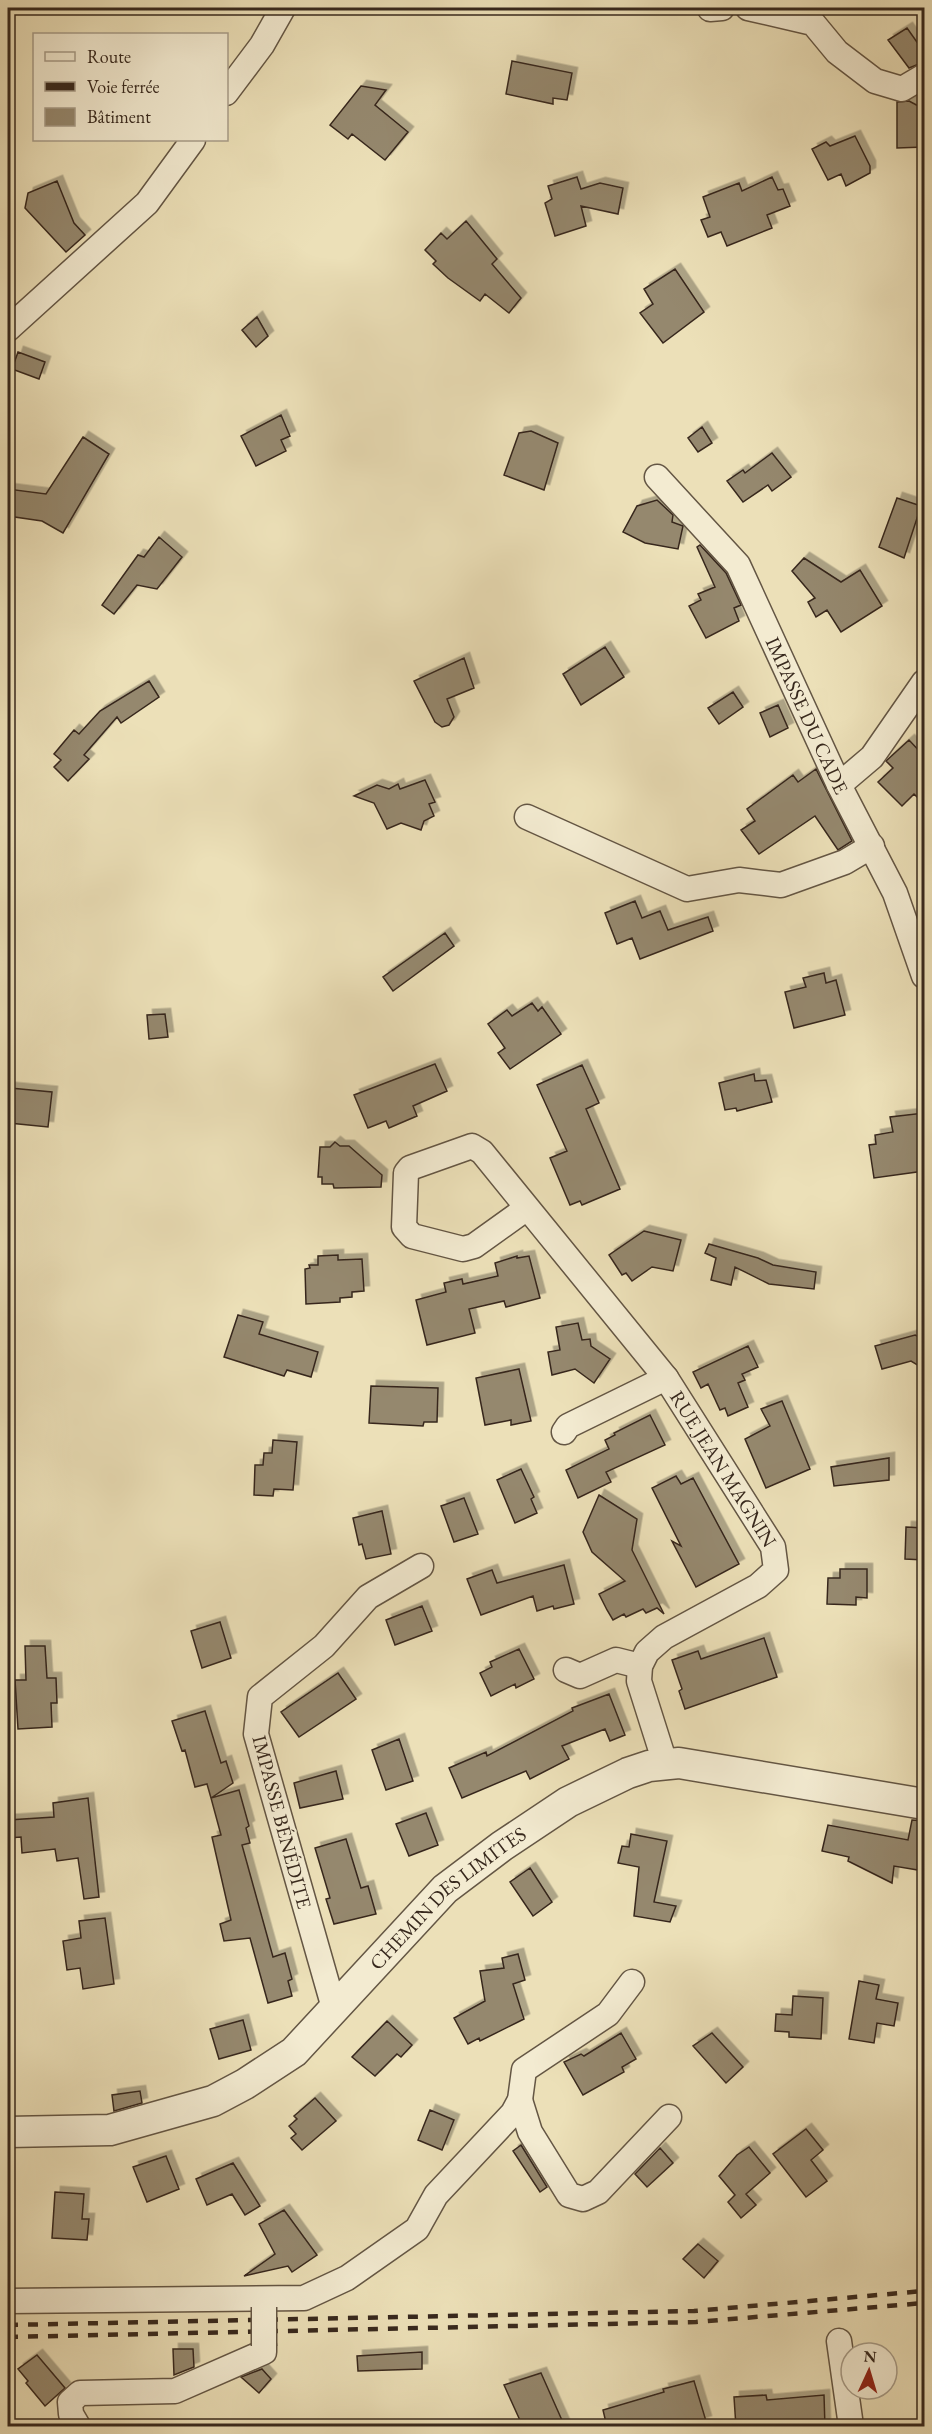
<svg xmlns="http://www.w3.org/2000/svg" width="932" height="2434" viewBox="0 0 932 2434" font-family="'EB Garamond',serif">
  <style>
    .building { fill: #95886e; stroke: #37281d; stroke-width: 1.5; filter: url(#shadow) }
    .lines { fill: none; stroke-linecap: round; stroke-linejoin: round }
    .minor-casing { stroke: #645644; stroke-width: 27 }
    .tertiary-casing { stroke: #645644; stroke-width: 33 }
    .minor { stroke: #f3ebd1; stroke-width: 24 }
    .tertiary { stroke: #f3ebd1; stroke-width: 30 }
    .rail { stroke: #37281d; stroke-width: 4.5; stroke-dasharray: 10 10; stroke-linecap: butt }
    .minor-bridge-casing { stroke: #645644; stroke-width: 27; stroke-linecap: butt }
    .minor-bridge { stroke: #f3ebd1; stroke-width: 24 }
    .labels { text-anchor: middle; dominant-baseline: central; stroke-width: 4.5; stroke-linejoin: round; paint-order: stroke }
    .street-label { font-size: 20px; fill: #37281d; stroke: #f3ebd1 }
  </style>
  <defs>
    <filter id="shadow"><feDropShadow dx="5.5" dy="-5.5" stdDeviation="0" flood-color="#0004"/></filter>
  </defs>
  <rect width="100%" height="100%" fill="#ece0b8"/>
  <filter id="stains"><feTurbulence type="fractalNoise" baseFrequency=".00333" numOctaves="4"/><feColorMatrix values="0 0 0 0 .2 0 0 0 0 .09 0 0 0 0 .02 0 0 0 .5 -.17"/></filter>
  <radialGradient id="worn" r=".72"><stop offset=".6" stop-color="#630" stop-opacity="0"/><stop offset="1" stop-color="#630" stop-opacity=".3"/></radialGradient>
  <path class="building" d="M 907,28 L 924,52 L 924,62 L 909,68 L 888,40 Z
    M 512,61 L 572,73 L 567,100 L 553,98 L 553,104 L 506,94 Z
    M 361,86 L 386,90 L 375,105 L 408,132 L 385,160 L 352,134 L 348,139 L 330,125 Z
    M 909,101 L 924,109 L 924,147 L 897,148 L 897,102 Z
    M 855,136 L 870,166 L 870,173 L 846,186 L 841,174 L 828,180 L 812,149 L 826,142 L 830,146 Z
    M 577,177 L 581,189 L 600,183 L 623,188 L 618,214 L 581,206 L 586,226 L 555,236 L 545,203 L 552,199 L 548,186 Z
    M 772,177 L 778,190 L 783,189 L 790,206 L 767,215 L 772,228 L 727,246 L 721,232 L 708,237 L 701,220 L 710,217 L 703,197 L 739,183 L 742,191 Z
    M 57,181 L 74,223 L 85,235 L 66,252 L 25,208 L 28,193 Z
    M 466,221 L 497,259 L 492,264 L 521,298 L 509,313 L 485,294 L 480,301 L 448,278 L 433,264 L 436,261 L 425,250 L 441,233 L 447,239 Z
    M 675,269 L 704,312 L 663,343 L 640,313 L 653,304 L 644,289 Z
    M 257,317 L 268,336 L 256,347 L 242,330 Z
    M 18,352 L 45,362 L 39,379 L 12,369 Z
    M 281,415 L 290,436 L 281,440 L 286,451 L 256,466 L 241,436 Z
    M 702,427 L 712,443 L 698,452 L 688,438 Z
    M 531,431 L 558,443 L 544,490 L 504,475 L 519,433 Z
    M 83,437 L 109,454 L 63,533 L 42,521 L 8,516 L 8,489 L 46,494 Z
    M 772,453 L 791,477 L 772,491 L 768,485 L 743,502 L 727,481 L 743,470 L 745,473 Z
    M 897,498 L 921,506 L 904,558 L 879,547 Z
    M 657,500 L 673,515 L 672,522 L 683,526 L 678,549 L 645,543 L 623,532 L 637,506 Z
    M 159,537 L 182,557 L 157,589 L 137,585 L 114,614 L 102,605 L 138,555 L 144,557 Z
    M 700,545 L 726,573 L 741,605 L 734,608 L 739,621 L 706,638 L 689,606 L 701,600 L 698,594 L 715,587 L 697,547 Z
    M 804,558 L 841,582 L 860,570 L 882,606 L 841,632 L 827,610 L 816,617 L 808,602 L 815,598 L 792,571 Z
    M 605,647 L 624,677 L 581,705 L 563,674 Z
    M 464,658 L 474,688 L 447,699 L 454,717 L 449,725 L 442,727 L 435,722 L 414,681 Z
    M 149,681 L 159,697 L 121,723 L 117,717 L 84,755 L 89,759 L 68,781 L 54,767 L 61,760 L 54,754 L 74,730 L 79,734 L 100,711 Z
    M 733,692 L 743,707 L 719,724 L 708,708 Z
    M 778,705 L 788,728 L 770,737 L 760,713 Z
    M 909,740 L 924,756 L 924,804 L 914,794 L 902,806 L 878,782 L 893,768 L 886,761 Z
    M 816,769 L 852,841 L 838,850 L 815,816 L 759,854 L 741,830 L 755,821 L 747,809 L 793,775 L 798,782 Z
    M 425,780 L 435,802 L 429,804 L 434,816 L 424,821 L 421,830 L 401,823 L 387,829 L 374,803 L 354,796 L 377,785 L 389,789 L 398,784 L 400,789 Z
    M 635,901 L 642,918 L 660,911 L 668,930 L 708,917 L 713,931 L 640,959 L 632,938 L 617,944 L 605,913 Z
    M 445,933 L 454,946 L 393,991 L 383,977 Z
    M 824,973 L 826,983 L 836,980 L 845,1015 L 794,1028 L 785,992 L 806,987 L 803,978 Z
    M 532,1003 L 538,1011 L 542,1007 L 561,1034 L 510,1069 L 498,1053 L 505,1048 L 488,1024 L 507,1010 L 512,1016 Z
    M 165,1014 L 168,1037 L 149,1039 L 147,1015 Z
    M 435,1064 L 447,1091 L 413,1106 L 417,1116 L 389,1128 L 386,1121 L 368,1128 L 354,1095 Z
    M 582,1065 L 599,1103 L 586,1109 L 620,1189 L 582,1205 L 580,1201 L 570,1205 L 550,1158 L 567,1151 L 537,1085 Z
    M 754,1074 L 755,1081 L 766,1080 L 772,1102 L 737,1111 L 736,1108 L 725,1110 L 719,1083 Z
    M 10,1088 L 52,1092 L 48,1127 L 9,1123 Z
    M 924,1113 L 924,1171 L 874,1178 L 869,1145 L 876,1144 L 875,1135 L 893,1132 L 890,1117 Z
    M 335,1142 L 340,1146 L 349,1146 L 382,1175 L 381,1187 L 334,1188 L 333,1184 L 322,1184 L 322,1177 L 318,1177 L 320,1147 L 330,1147 Z
    M 644,1231 L 681,1240 L 673,1271 L 652,1267 L 632,1281 L 626,1273 L 622,1275 L 609,1255 Z
    M 709,1244 L 758,1258 L 773,1265 L 816,1272 L 814,1289 L 769,1284 L 735,1267 L 731,1285 L 711,1280 L 716,1258 L 705,1253 Z
    M 338,1255 L 338,1260 L 362,1259 L 364,1291 L 352,1292 L 352,1297 L 340,1298 L 340,1302 L 306,1304 L 305,1269 L 310,1268 L 309,1265 L 318,1265 L 318,1256 Z
    M 517,1256 L 517,1258 L 529,1256 L 540,1298 L 506,1307 L 504,1301 L 469,1309 L 475,1333 L 427,1345 L 416,1300 L 446,1292 L 444,1283 L 462,1279 L 463,1284 L 498,1276 L 495,1263 Z
    M 238,1315 L 263,1322 L 259,1334 L 318,1352 L 311,1377 L 287,1370 L 284,1376 L 224,1357 Z
    M 578,1323 L 582,1340 L 590,1339 L 591,1346 L 610,1359 L 594,1383 L 575,1369 L 552,1375 L 548,1352 L 560,1350 L 556,1327 Z
    M 915,1335 L 924,1339 L 924,1369 L 911,1361 L 882,1369 L 875,1346 Z
    M 748,1346 L 758,1367 L 742,1374 L 745,1380 L 738,1383 L 748,1407 L 728,1416 L 725,1408 L 720,1410 L 708,1384 L 701,1388 L 693,1372 Z
    M 519,1369 L 531,1421 L 511,1425 L 511,1420 L 485,1425 L 476,1378 Z
    M 371,1386 L 438,1388 L 437,1422 L 424,1422 L 423,1426 L 369,1423 Z
    M 782,1401 L 810,1469 L 766,1488 L 745,1439 L 770,1426 L 761,1409 Z
    M 650,1415 L 665,1445 L 606,1472 L 611,1482 L 578,1498 L 566,1470 L 609,1449 L 605,1440 L 615,1435 L 614,1433 Z
    M 273,1440 L 297,1442 L 293,1490 L 274,1489 L 273,1496 L 254,1495 L 255,1465 L 263,1465 L 264,1453 L 272,1453 Z
    M 889,1458 L 889,1480 L 834,1486 L 831,1467 Z
    M 521,1469 L 534,1497 L 531,1499 L 537,1513 L 515,1523 L 497,1480 Z
    M 676,1476 L 681,1484 L 693,1478 L 739,1564 L 696,1587 L 672,1541 L 681,1546 L 652,1488 Z
    M 599,1495 L 637,1519 L 632,1550 L 664,1614 L 657,1608 L 646,1613 L 643,1609 L 626,1617 L 624,1614 L 613,1620 L 607,1610 L 599,1594 L 625,1581 L 592,1552 L 583,1532 Z
    M 464,1498 L 478,1534 L 454,1542 L 441,1506 Z
    M 382,1511 L 391,1554 L 366,1559 L 362,1544 L 359,1545 L 353,1518 Z
    M 906,1527 L 924,1528 L 924,1560 L 905,1559 Z
    M 564,1565 L 574,1604 L 554,1609 L 553,1606 L 537,1611 L 533,1596 L 481,1615 L 467,1579 L 492,1570 L 497,1583 Z
    M 840,1569 L 867,1569 L 867,1598 L 856,1597 L 856,1605 L 827,1604 L 828,1578 L 840,1578 Z
    M 422,1606 L 432,1631 L 395,1645 L 386,1620 Z
    M 220,1622 L 231,1658 L 202,1668 L 191,1631 Z
    M 764,1638 L 777,1677 L 685,1709 L 679,1691 L 682,1689 L 672,1660 L 698,1651 L 701,1659 Z
    M 25,1646 L 45,1646 L 47,1678 L 56,1678 L 57,1703 L 51,1703 L 52,1727 L 18,1729 L 15,1680 L 26,1680 Z
    M 519,1649 L 534,1679 L 516,1688 L 515,1684 L 491,1696 L 480,1673 L 492,1667 L 490,1662 Z
    M 338,1673 L 356,1699 L 299,1737 L 281,1712 Z
    M 609,1694 L 625,1735 L 610,1741 L 605,1729 L 562,1746 L 569,1759 L 530,1779 L 526,1771 L 462,1798 L 449,1768 L 486,1752 L 487,1756 L 573,1711 L 572,1708 Z
    M 205,1711 L 221,1763 L 226,1761 L 233,1783 L 211,1798 L 207,1784 L 195,1787 L 185,1750 L 182,1751 L 172,1721 Z
    M 399,1739 L 413,1781 L 386,1790 L 372,1750 Z
    M 336,1771 L 343,1799 L 300,1808 L 294,1783 Z
    M 239,1790 L 249,1826 L 246,1828 L 250,1843 L 242,1845 L 273,1957 L 285,1953 L 292,1979 L 288,1981 L 292,1996 L 268,2003 L 250,1938 L 224,1941 L 220,1924 L 231,1920 L 212,1837 L 221,1835 L 211,1798 Z
    M 88,1798 L 99,1897 L 84,1899 L 78,1858 L 57,1861 L 55,1849 L 22,1853 L 21,1837 L 8,1838 L 8,1820 L 54,1817 L 53,1803 Z
    M 426,1813 L 438,1845 L 409,1856 L 396,1824 Z
    M 912,1820 L 924,1821 L 924,1871 L 894,1866 L 892,1883 L 848,1861 L 849,1857 L 822,1851 L 828,1825 L 908,1840 Z
    M 631,1834 L 667,1841 L 654,1902 L 676,1906 L 670,1922 L 634,1916 L 639,1867 L 618,1863 L 622,1846 L 629,1847 Z
    M 346,1839 L 361,1888 L 368,1886 L 376,1914 L 334,1924 L 326,1899 L 330,1898 L 315,1848 Z
    M 530,1868 L 552,1902 L 533,1916 L 510,1882 Z
    M 105,1918 L 114,1984 L 83,1989 L 80,1968 L 67,1970 L 63,1941 L 81,1938 L 79,1921 Z
    M 518,1954 L 525,1980 L 513,1984 L 524,2019 L 480,2041 L 479,2038 L 468,2044 L 454,2018 L 485,2001 L 480,1971 L 504,1968 L 502,1958 Z
    M 859,1981 L 879,1985 L 876,1999 L 898,2003 L 894,2026 L 877,2023 L 874,2043 L 849,2039 Z
    M 793,1996 L 823,1998 L 821,2039 L 789,2037 L 789,2032 L 775,2031 L 776,2014 L 792,2015 Z
    M 243,2020 L 251,2050 L 219,2059 L 210,2029 Z
    M 387,2021 L 412,2045 L 401,2057 L 397,2054 L 375,2076 L 352,2057 Z
    M 621,2033 L 636,2059 L 622,2067 L 624,2072 L 583,2095 L 564,2062 L 581,2054 L 584,2056 Z
    M 712,2033 L 743,2067 L 726,2083 L 693,2046 Z
    M 140,2091 L 142,2103 L 114,2111 L 112,2095 Z
    M 315,2098 L 336,2121 L 302,2150 L 291,2138 L 296,2134 L 289,2126 L 297,2119 L 294,2116 Z
    M 430,2110 L 454,2120 L 442,2150 L 418,2140 Z
    M 806,2129 L 823,2150 L 811,2160 L 827,2181 L 806,2197 L 773,2154 Z
    M 521,2145 L 547,2187 L 540,2192 L 513,2151 Z
    M 749,2147 L 770,2173 L 746,2194 L 756,2205 L 741,2218 L 728,2202 L 735,2195 L 719,2176 L 737,2155 Z
    M 660,2148 L 673,2163 L 647,2187 L 635,2174 Z
    M 166,2156 L 179,2189 L 147,2202 L 133,2167 Z
    M 233,2163 L 260,2206 L 245,2215 L 232,2194 L 207,2205 L 196,2179 Z
    M 55,2192 L 84,2194 L 82,2219 L 89,2219 L 87,2240 L 52,2238 Z
    M 284,2210 L 317,2255 L 292,2272 L 288,2266 L 244,2276 L 275,2254 L 259,2224 Z
    M 698,2244 L 718,2261 L 704,2278 L 683,2259 Z
    M 173,2349 L 193,2349 L 194,2367 L 174,2375 Z
    M 422,2352 L 422,2369 L 358,2371 L 357,2356 Z
    M 37,2355 L 65,2388 L 45,2406 L 26,2383 L 28,2381 L 18,2369 Z
    M 262,2369 L 271,2379 L 259,2393 L 241,2377 Z
    M 541,2373 L 565,2427 L 523,2427 L 504,2385 Z
    M 694,2381 L 706,2421 L 688,2427 L 607,2427 L 603,2410 L 664,2392 L 663,2389 Z
    M 766,2395 L 767,2400 L 824,2395 L 825,2427 L 736,2427 L 734,2397 Z"/>
  <g class="lines">
    <defs>
      <g id="minor">
        <path d="M 748,8 L 813,23 L 837,52 L 875,81 L 902,89 L 924,76"/>
        <path d="M 710,9 L 722,8"/>
        <path d="M 226,93 L 262,45 L 283,8"/>
        <path d="M 8,329 L 147,203 L 193,140"/>
        <path id="s1" d="M 657,477 L 738,565 L 839,785 L 895,893 L 924,976"/>
        <path d="M 839,785 L 872,757 L 924,682"/>
        <path d="M 527,817 L 687,889 L 739,880 L 781,885 L 845,862 L 872,846"/>
        <path id="s2" d="M 527,1208 L 474,1246 L 463,1249 L 412,1236 L 404,1227 L 406,1173 L 410,1168 L 472,1146 L 482,1152 L 666,1378 L 773,1547 L 776,1570 L 758,1586 L 664,1637 L 647,1652 L 640,1666 L 639,1681 L 665,1763"/>
        <path d="M 564,1432 L 568,1426 L 666,1378"/>
        <path d="M 566,1670 L 580,1676 L 616,1660 L 640,1666"/>
        <path d="M 334,2008 L 256,1734 L 260,1697 L 324,1646 L 368,1597 L 421,1566"/>
        <path d="M 520,2100 L 530,2132 L 569,2195 L 583,2199 L 598,2192 L 669,2117"/>
        <path d="M 8,2301 L 304,2298 L 347,2278 L 417,2229 L 436,2195 L 513,2113 L 520,2100 L 524,2070 L 608,2014 L 632,1982"/>
        <path d="M 839,2341 L 851,2426"/>
        <path d="M 78,2426 L 71,2414 L 70,2402 L 80,2393 L 175,2391 L 264,2352 L 264,2346"/>
      </g>
      <g id="tertiary">
        <path id="s3" d="M 8,2132 L 110,2130 L 213,2101 L 245,2084 L 294,2052 L 445,1889 L 502,1846 L 568,1802 L 628,1773 L 649,1766 L 679,1763 L 924,1804"/>
      </g>
    </defs>
    <use href="#minor" class="minor-casing"/>
    <use href="#tertiary" class="tertiary-casing"/>
    <use href="#minor" class="minor"/>
    <use href="#tertiary" class="tertiary"/>
    <path class="rail" d="M 8,2325 L 694,2311 L 924,2291
      M 8,2337 L 696,2322 L 924,2303"/>
    <defs>
      <path id="minor-bridge" d="M 264,2307 L 264,2346"/>
    </defs>
    <use href="#minor-bridge" class="minor-bridge-casing"/>
    <use href="#minor-bridge" class="minor-bridge"/>
  </g>
  <g class="labels">
    <g class="street-label">
      <text stroke="none"><textPath href="#s1" startOffset="285">IMPASSE DU CADE</textPath></text>
      <text stroke="none"><textPath href="#s2" startOffset="678">RUE JEAN MAGNIN</textPath></text>
      <text transform="translate(282 1822) rotate(75)">IMPASSE BÉNÉDITE</text>
      <text stroke="none"><textPath href="#s3" startOffset="522">CHEMIN DES LIMITES</textPath></text>
    </g>
  </g>
  <rect width="932" height="2434" fill="none" stroke="#ece0b8" stroke-width="30"/>
  <rect x="9" y="9" width="914" height="2416" fill="none" stroke="#37281d" stroke-width="3"/>
  <rect x="15" y="15" width="902" height="2404" fill="none" stroke="#37281d" stroke-width="1.5"/>
  <rect x="33" y="33" width="195" height="108" fill="#f3ebd1" stroke="#a89d89" stroke-width="1.5"/>
  <rect x="45" y="52" width="30" height="9" fill="#f3ebd1" stroke="#a89d89" stroke-width="1.5"/>
  <text x="87" y="63" font-size="18" fill="#37281d">Route</text>
  <rect x="45" y="82" width="30" height="9" fill="#37281d" stroke="#a89d89" stroke-width="1.5"/>
  <text x="87" y="93" font-size="18" fill="#37281d">Voie ferrée</text>
  <rect x="45" y="108" width="30" height="18" fill="#95886e" stroke="#a89d89" stroke-width="1.5"/>
  <text x="87" y="123" font-size="18" fill="#37281d">Bâtiment</text>
  <g transform="translate(869 2371) rotate(4)"><circle r="28" fill="#f3ebd1" stroke="#a89d89" stroke-width="1.5"/>
  <path d="M0-4.5L10 22L0 15L-10 22Z" fill="#8f2418"/>
  <text y="-9" font-size="16" font-weight="bold" text-anchor="middle" fill="#37281d">N</text>
  </g>
  <rect width="100%" height="100%" filter="url(#stains)"/>
  <rect width="100%" height="100%" fill="url(#worn)"/>
</svg>
